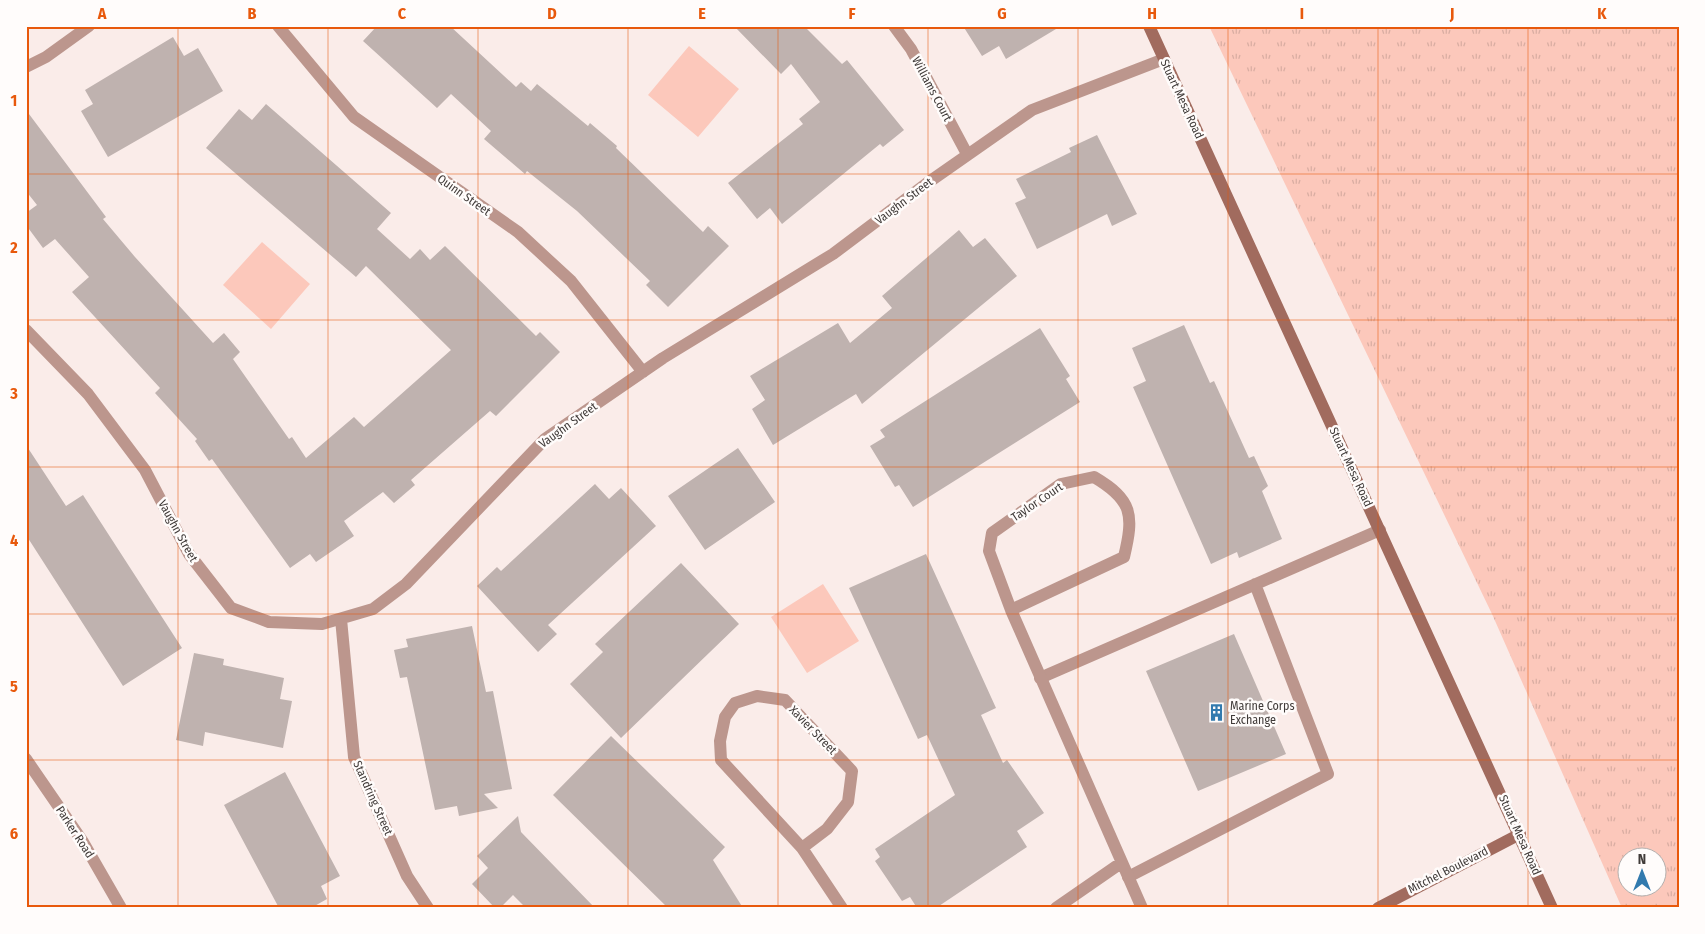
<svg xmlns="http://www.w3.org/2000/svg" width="1705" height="934" viewBox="0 0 1705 934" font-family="'Fira Sans Condensed',sans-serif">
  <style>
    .grass { fill: url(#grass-tufts); fill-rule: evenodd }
    .pitch { fill: #fcc8bb }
    .building { fill: #bfb2af }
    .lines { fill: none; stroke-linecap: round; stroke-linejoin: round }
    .lane { stroke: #bc968d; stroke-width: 12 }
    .street { stroke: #bc968d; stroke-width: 12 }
    .secondary { stroke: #a16b5e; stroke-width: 12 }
    .grid { fill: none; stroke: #e8590c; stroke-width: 1; stroke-opacity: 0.55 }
    .labels { text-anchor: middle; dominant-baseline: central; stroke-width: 5; stroke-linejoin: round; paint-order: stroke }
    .street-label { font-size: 12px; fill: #403b39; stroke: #fffcfb }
    .poi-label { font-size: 12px; fill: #403b39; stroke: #fffcfb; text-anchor: start }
    .neatline { fill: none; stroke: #e8590c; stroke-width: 2 }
    .grid-label { font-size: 16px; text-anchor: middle; font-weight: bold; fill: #e8590c }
  </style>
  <defs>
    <pattern id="grass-tufts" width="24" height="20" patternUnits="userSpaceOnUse" patternTransform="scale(1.25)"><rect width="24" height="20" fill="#fcc8bb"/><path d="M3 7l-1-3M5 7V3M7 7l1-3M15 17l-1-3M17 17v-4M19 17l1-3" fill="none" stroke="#d9ada2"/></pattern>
  </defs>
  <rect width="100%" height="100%" fill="#faece9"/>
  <path class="grass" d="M 1209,26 L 1679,26 L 1679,908 L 1622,908 L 1492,614 ZM 1628,856 L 1658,856 L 1658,886 L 1628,886 Z"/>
  <path class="pitch" d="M 689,46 L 739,89 L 698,137 L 648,95 Z
    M 262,242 L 310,284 L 271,329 L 223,285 Z
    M 823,584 L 859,641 L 807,673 L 771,617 Z"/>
  <path class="building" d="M 377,26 L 450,26 L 516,87 L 521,82 L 531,91 L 537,84 L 588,126 L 590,123 L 617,146 L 616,148 L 703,232 L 708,226 L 729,246 L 668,307 L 646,285 L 650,281 L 577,211 L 527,171 L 525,174 L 484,139 L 491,131 L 451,94 L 437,108 L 363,41 Z
    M 734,26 L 804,26 L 842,64 L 847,60 L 904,130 L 883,147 L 880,144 L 782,224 L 770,208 L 757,219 L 728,183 L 803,124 L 799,119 L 820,102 L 791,64 L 781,74 Z
    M 963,26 L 1061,26 L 1006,59 L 999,46 L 982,56 Z
    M 173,37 L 184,56 L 198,48 L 223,91 L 108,157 L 81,111 L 93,104 L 85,90 Z
    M 266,104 L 391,213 L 377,229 L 410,259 L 420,249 L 430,260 L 445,246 L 536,336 L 540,332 L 560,352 L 496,416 L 490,411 L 411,480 L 415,485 L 394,503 L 383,492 L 344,521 L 354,536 L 316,562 L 310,554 L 290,568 L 212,459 L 209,461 L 195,441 L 197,439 L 155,393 L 160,388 L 72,292 L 89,277 L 55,239 L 43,248 L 26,225 L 26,213 L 37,205 L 26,191 L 26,110 L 106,217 L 103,219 L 135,257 L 213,343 L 224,333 L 240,352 L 233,359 L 289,439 L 292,437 L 306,458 L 354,417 L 364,427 L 451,350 L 366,266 L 356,277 L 206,148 L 239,109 L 252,120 Z
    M 1097,135 L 1137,214 L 1112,226 L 1107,214 L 1037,249 L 1015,203 L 1026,198 L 1016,179 L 1071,152 L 1069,148 Z
    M 959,230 L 973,247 L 985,238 L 1017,276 L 862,404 L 856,394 L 773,445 L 752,409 L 765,400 L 750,376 L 838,323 L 850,343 L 892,308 L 882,296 Z
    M 1184,325 L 1210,383 L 1214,381 L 1249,458 L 1254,456 L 1268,486 L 1262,491 L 1282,539 L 1239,558 L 1237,552 L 1211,564 L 1133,387 L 1146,381 L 1132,348 Z
    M 1040,328 L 1070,376 L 1066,379 L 1080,402 L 913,507 L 899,485 L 895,487 L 870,446 L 885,437 L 880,430 Z
    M 26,445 L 66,506 L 83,495 L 182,648 L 123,686 L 26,535 Z
    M 738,448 L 775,502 L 705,550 L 668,496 Z
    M 595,484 L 609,499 L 621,488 L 656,526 L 548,625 L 557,634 L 538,652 L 477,586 L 497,567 L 501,571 Z
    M 926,554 L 996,708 L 981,715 L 1003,763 L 1007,760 L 1044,813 L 1017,831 L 1027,847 L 936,908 L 917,908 L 910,897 L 902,901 L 875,861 L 880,857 L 875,849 L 955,795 L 927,735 L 918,739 L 849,588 Z
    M 681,563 L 739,624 L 621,738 L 570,684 L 603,652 L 595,644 Z
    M 472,626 L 486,692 L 493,691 L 512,789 L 484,794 L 498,808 L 459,816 L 457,806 L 435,810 L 407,677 L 400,678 L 394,650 L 408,647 L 406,639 Z
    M 1234,634 L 1286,754 L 1198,791 L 1146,671 Z
    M 194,653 L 224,659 L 223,665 L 284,678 L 280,699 L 292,701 L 283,748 L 205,732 L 203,746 L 176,740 Z
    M 611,736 L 725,847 L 713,860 L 743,908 L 668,908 L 553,795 Z
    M 285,772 L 340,876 L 321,886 L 327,899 L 311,908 L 279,908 L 224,805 Z
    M 518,816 L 521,832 L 595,908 L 526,908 L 513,895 L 500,908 L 495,908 L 472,884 L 488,868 L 477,856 Z"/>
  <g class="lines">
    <path class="lane" d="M 1040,678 L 1380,530
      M 1128,877 L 1328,774 L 1255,584"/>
    <path class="street" d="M 278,26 L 354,117 L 518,232 L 571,281 L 643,372
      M 894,26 L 911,49 L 967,154
      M 26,67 L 46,57 L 89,26
      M 26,330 L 88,394 L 145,470 L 189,554 L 231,608 L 269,622 L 322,624 L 373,609 L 406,584 L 545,439 L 663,358 L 833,254 L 926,184 L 1032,110 L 1164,59
      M 1011,610 L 1124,557 C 1134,515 1133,500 1094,477 L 1061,484 L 992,533 L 989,551 L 1011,610 L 1142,908
      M 341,619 L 354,757 L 407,876 L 428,908
      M 26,759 L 83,842 L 121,908
      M 802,848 L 827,829 L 848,802 L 852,771 L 785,700 L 757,696 L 735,703 L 725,717 L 720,741 L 721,760 L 802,848 L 842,908
      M 1056,908 L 1121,863"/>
    <path class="secondary" d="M 1149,26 L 1552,908
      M 1378,908 L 1520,834"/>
  </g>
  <path class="grid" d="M 178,26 L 178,908M 328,26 L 328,908M 478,26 L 478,908M 628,26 L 628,908M 778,26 L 778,908M 928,26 L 928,908M 1078,26 L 1078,908M 1228,26 L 1228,908M 1378,26 L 1378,908M 1528,26 L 1528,908M 26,174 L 1679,174M 26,320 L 1679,320M 26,467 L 1679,467M 26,614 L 1679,614M 26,760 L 1679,760"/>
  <defs>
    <symbol id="building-bare" viewBox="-9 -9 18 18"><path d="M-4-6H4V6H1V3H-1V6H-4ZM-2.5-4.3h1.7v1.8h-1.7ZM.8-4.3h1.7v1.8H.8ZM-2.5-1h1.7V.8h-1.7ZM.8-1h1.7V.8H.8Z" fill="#327aae" stroke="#fffcfb" stroke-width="2.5" paint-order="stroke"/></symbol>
  </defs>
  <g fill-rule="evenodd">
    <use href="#building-bare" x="1204" y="700" width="25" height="25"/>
  </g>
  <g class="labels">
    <g class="street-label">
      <text transform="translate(932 89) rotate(62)">Williams Court</text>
      <text transform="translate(1182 99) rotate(65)">Stuart Mesa Road</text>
      <text transform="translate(464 195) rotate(35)">Quinn Street</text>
      <text transform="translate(904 201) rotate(-37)">Vaughn Street</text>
      <text transform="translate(568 425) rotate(-36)">Vaughn Street</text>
      <text transform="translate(1351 467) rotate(65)">Stuart Mesa Road</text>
      <text transform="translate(1037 502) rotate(-34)">Taylor Court</text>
      <text transform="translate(178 531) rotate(61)">Vaughn Street</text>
      <text transform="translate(813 730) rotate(46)">Xavier Street</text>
      <text transform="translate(373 798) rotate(66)">Standring Street</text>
      <text transform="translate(75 832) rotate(57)">Parker Road</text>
      <text transform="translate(1520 835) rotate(66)">Stuart Mesa Road</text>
      <text transform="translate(1448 870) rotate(-27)">Mitchel Boulevard</text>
    </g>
    <g class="poi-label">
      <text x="1230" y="706">Marine Corps<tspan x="1230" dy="14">Exchange</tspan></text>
    </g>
  </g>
  <rect width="1705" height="934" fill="none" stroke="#fffcfb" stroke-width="55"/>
  <g transform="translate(1642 872)"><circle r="24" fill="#fffcfb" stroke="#b3afad"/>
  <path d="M0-4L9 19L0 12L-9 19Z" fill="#327aae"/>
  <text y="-8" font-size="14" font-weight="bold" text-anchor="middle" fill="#403b39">N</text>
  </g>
  <rect x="28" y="28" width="1650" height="878" class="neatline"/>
  <g class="grid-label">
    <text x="102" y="19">A</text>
    <text x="252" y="19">B</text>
    <text x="402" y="19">C</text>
    <text x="552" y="19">D</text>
    <text x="702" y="19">E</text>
    <text x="852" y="19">F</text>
    <text x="1002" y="19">G</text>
    <text x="1152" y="19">H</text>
    <text x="1302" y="19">I</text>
    <text x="1452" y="19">J</text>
    <text x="1602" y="19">K</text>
    <text x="14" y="106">1</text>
    <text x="14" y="253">2</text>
    <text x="14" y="399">3</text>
    <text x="14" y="546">4</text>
    <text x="14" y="692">5</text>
    <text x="14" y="839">6</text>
  </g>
</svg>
